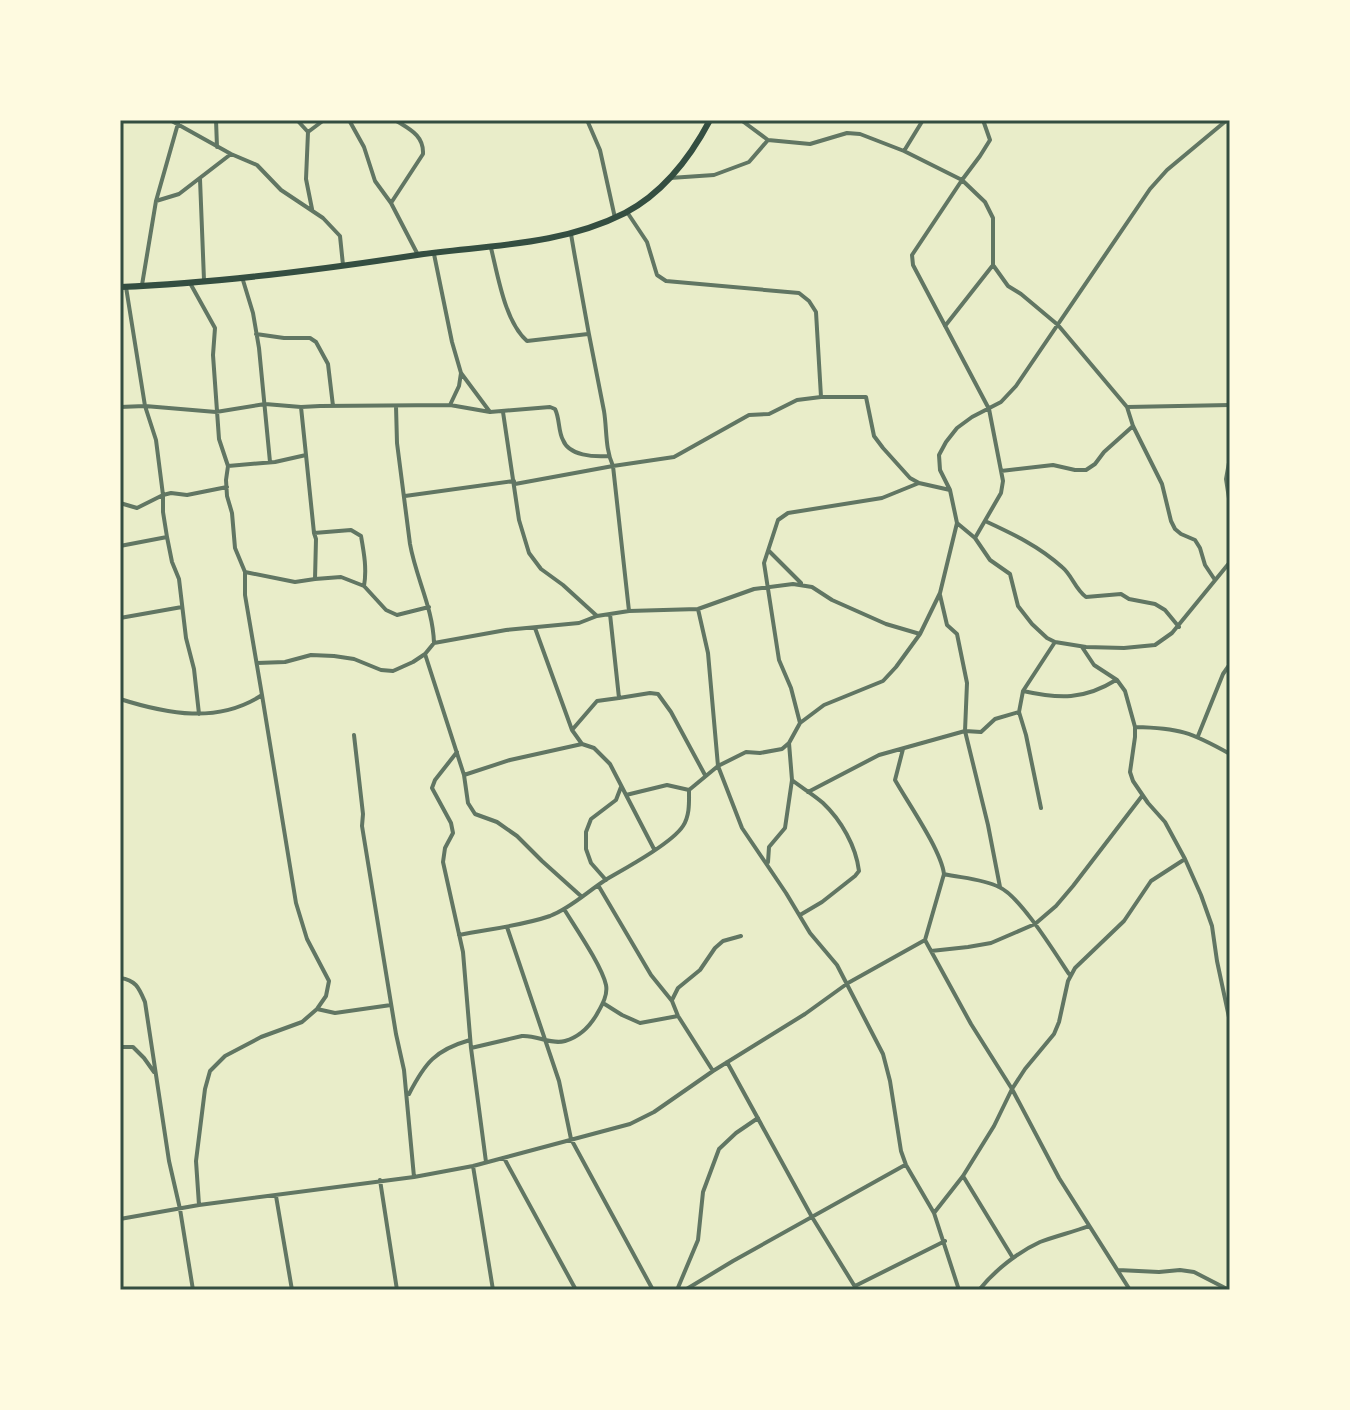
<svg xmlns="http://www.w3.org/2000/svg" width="1350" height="1410" viewBox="0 0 1350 1410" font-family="'Fira Sans Condensed',sans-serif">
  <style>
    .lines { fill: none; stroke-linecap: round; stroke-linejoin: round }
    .minor { stroke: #617663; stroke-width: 4 }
    .secondary { stroke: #344e41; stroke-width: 6 }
    .neatline { fill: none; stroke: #344e41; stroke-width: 3 }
  </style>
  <rect width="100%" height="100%" fill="#e9edc9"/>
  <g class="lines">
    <path class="minor" d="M 170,120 L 231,154 L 257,165 L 281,190 L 323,218 L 340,236 L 343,265
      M 216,120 L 217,147
      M 297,120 L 308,132
      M 349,120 L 364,147 L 375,181 L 391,203 L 418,255
      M 587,120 L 600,150 L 615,218
      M 741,120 L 768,140
      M 983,120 L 990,140 L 980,156 L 962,180 L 985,202 L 993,218 L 993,265 L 1008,286 L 1021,294 L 1058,325 L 1127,407 L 1133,426 L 1162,484 L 1171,521 L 1175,529 L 1181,534 L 1195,540 L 1200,548 L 1205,565 L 1215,580
      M 904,151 L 962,180 L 912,255 L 913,265 L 989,409 L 1003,481 L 1001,493 L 975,538
      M 670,178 L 714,175 L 749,162 L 768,140 L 810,144 L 847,133 L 860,134 L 904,151 L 923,120
      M 200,179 L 204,280
      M 156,201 L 179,194 L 231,154
      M 391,203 L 423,154 C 424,135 409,129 395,120
      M 312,209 L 306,179 L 308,132 L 324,120
      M 627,212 L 647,242 L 657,275 L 666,281 L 799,293 L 809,301 L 816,312 L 821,397
      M 571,234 C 581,293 592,352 604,411 C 607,429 605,449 613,466 L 629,611
      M 491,248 C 498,276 505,322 527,341 L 588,334
      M 434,254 L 452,342 L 461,373 L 459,386 L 450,405
      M 242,277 L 253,313 L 259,348 L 270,462
      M 190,283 L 215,328 L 213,355 L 219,439 L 228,466 L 226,480 L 227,496 L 232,513 L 235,548 L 245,572 L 245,595 L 262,695
      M 142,285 L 156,201 L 179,120
      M 126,287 L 145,406 L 216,412 L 265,404 L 301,407
      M 945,326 L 993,265
      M 256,334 L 284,338 L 310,338 L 316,342 L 328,364 L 333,406
      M 461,373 L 490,412
      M 396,406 L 397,443 L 410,544 C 416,578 433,608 434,643
      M 120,407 L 145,406 L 156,440 L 163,495 L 171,493 L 187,495 L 227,487
      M 1127,407 L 1230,405
      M 503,412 L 519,520 L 529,553 L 541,569 L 563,585 L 597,616
      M 306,455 L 314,533 L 351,530 L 361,536 C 364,553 367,569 364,586
      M 1230,457 L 1226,479 L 1230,505
      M 228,466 L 275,462 L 306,455 L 301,407 L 320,406 L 450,405 L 490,412 L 550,407 L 555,409 C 560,419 558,431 563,440 C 569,456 594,457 609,456
      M 1001,471 L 1053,465 L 1075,470 L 1086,470 L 1095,464 L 1104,452 L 1133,426
      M 515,484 L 613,466 L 674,457 L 749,415 L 769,414 L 797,400 L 821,397 L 866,397 L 874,436 L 883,448 L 910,478 L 919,483 L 950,490
      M 405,496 L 514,481
      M 120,503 L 137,508 L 163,495 L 163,512 L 167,537
      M 985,521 C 1013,534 1039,546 1062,567 C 1072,575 1075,589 1086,597 L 1121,594 L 1129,599 L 1155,604 L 1165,610 L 1179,627
      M 957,523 L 975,538 L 990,560 L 1010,574 L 1018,606 L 1032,624 L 1047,638 L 1055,642 L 1086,647 L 1124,648 L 1155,645 L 1172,633 L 1230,562
      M 120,546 L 167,537 L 172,562 L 179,579 L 186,638 L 194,669 L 199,714
      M 769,551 L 801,583
      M 245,572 L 295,582 L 315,579 L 316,539 L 314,533
      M 315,579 L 341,577 L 364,586 L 386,610 L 397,615 L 429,607
      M 940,595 L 947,625 L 957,634 L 967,683 L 965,731 L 988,825 L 1000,887
      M 698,609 L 708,653 L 718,766 L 742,828 L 786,893 L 810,933 L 837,965 L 883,1054 L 890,1081 L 901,1151 L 906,1165 L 934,1213 L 959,1290
      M 610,614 L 619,698 L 597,701 L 572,730 L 582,744 L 594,748 L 610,764 L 654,849
      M 120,618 L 182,607
      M 535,628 L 572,730
      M 1082,647 L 1094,665 L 1117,680 L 1125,691 L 1135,727 L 1135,737 L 1130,772 L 1133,781 L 1148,803 L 1165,822 L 1185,859 L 1201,895 L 1212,926 L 1217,961 L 1230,1022
      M 425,654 L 464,775 L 468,803 L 475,814 L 497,822 L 517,836 L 542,861 L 582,897
      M 257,663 L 285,662 L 311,655 L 334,656 L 354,659 L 381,670 L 393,671 L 413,662 L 425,654 L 434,643 L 506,630 L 579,623 L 597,616 L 629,611 L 698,609 L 754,589 L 793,584 L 812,587 L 832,600 L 886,624 L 920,634
      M 1023,691 C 1059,699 1084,700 1116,680
      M 619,698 L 650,693 L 658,694 L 671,712 L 705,775
      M 120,699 C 167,714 218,724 262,695 L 296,903 L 307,939 L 329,981 L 326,996 L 317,1009 L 302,1022 L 261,1037 L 225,1056 L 210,1071 L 205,1089 L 196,1161 L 199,1205
      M 1019,712 L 1026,735 L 1041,808
      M 800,723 L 791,688 L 779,660 L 764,563 L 778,520 L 788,513 L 882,498 L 919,483
      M 1135,727 C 1179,728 1191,732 1230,754
      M 354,735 L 363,814 L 362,826 L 396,1034 L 404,1070 L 414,1177
      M 1198,736 L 1223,674 L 1230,664
      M 903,749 L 895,780 C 908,803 941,850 944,874 L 925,940 L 971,1024 L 1012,1089 L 1059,1178 L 1130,1290
      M 457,752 L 435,780 L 432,788 L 451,823 L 453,833 L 445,848 L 443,862 L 463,952 L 471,1048 L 486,1162
      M 464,775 L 510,760 L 582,744
      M 792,780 C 802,788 814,795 823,803 C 841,820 856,846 859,871 L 855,876 L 822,902 L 800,915
      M 808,792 L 879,755 L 965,731 L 981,732 L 995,719 L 1019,712 L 1023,691 L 1055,642
      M 626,795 L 667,785 L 689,790
      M 768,862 L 769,847 L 785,828 L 792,780 L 789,743
      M 944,874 C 962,878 983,879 999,887 C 1020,896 1055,953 1069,974
      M 606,880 L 591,863 L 586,849 L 586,832 L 591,819 L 616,800 L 621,787
      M 598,885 L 651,975 L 672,1001 L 678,1016 L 713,1071
      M 507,927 L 559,1081 L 571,1139 L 653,1290
      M 459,935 C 489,929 521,926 550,916 C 571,908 588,891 607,879 C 626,868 672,843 683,826 C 690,815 689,802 689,790 L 718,766 L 746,752 L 760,753 L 782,749 L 789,743 L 800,723 L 824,705 L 883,681 L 896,667 L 920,634 L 940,593 L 957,523 L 950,490 L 940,470 L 939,455 L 946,442 L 957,428 L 972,417 L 1001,402 L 1016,386 L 1150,189 L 1167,170 L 1227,120
      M 931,951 L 968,947 L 991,943 L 1035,924 L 1056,906 L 1073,886 L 1142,796
      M 120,978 C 136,980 139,988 145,1002 L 169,1161 L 180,1209 L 193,1290
      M 672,1000 L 678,988 L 700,970 L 715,948 L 723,941 L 741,936
      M 603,1003 L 622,1015 L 640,1023 L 678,1016
      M 317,1009 L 335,1013 L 391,1005
      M 120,1047 L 133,1047 L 144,1058 L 154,1072
      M 471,1048 L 522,1036 C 537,1035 551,1045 565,1041 C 579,1037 590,1026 597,1014 C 602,1005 608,995 606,985 C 602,966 575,927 564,909
      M 727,1062 L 812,1217 L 857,1290
      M 409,1094 C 425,1063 435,1050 470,1040
      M 504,1158 L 576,1290
      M 473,1166 L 493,1290
      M 963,1176 L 1013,1258
      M 380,1180 L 397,1290
      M 276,1196 L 292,1290
      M 934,1213 L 963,1176 L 994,1126 L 1012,1089 L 1025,1069 L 1054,1034 L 1059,1022 L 1068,981 L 1075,968 L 1124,921 L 1151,881 L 1185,859
      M 120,1219 L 199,1205 L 414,1177 L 473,1166 L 630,1124 L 654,1112 L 713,1071 L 805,1014 L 848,983 L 925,940
      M 1118,1270 L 1159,1272 L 1180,1270 L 1194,1272 L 1229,1290
      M 855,1286 L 945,1241
      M 677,1290 L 698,1240 L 703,1192 L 719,1149 L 736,1133 L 758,1118
      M 685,1290 L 733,1261 L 905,1165
      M 979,1290 C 994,1271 1018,1252 1040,1242 C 1056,1236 1073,1232 1089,1226"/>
    <path class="secondary" d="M 120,287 C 219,283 319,270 417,255 C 488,245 560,246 625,213 C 663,193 690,158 710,120"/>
  </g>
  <rect width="1350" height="1410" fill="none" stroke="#fefae0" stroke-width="244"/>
  <rect x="122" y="122" width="1106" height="1166" class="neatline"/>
</svg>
